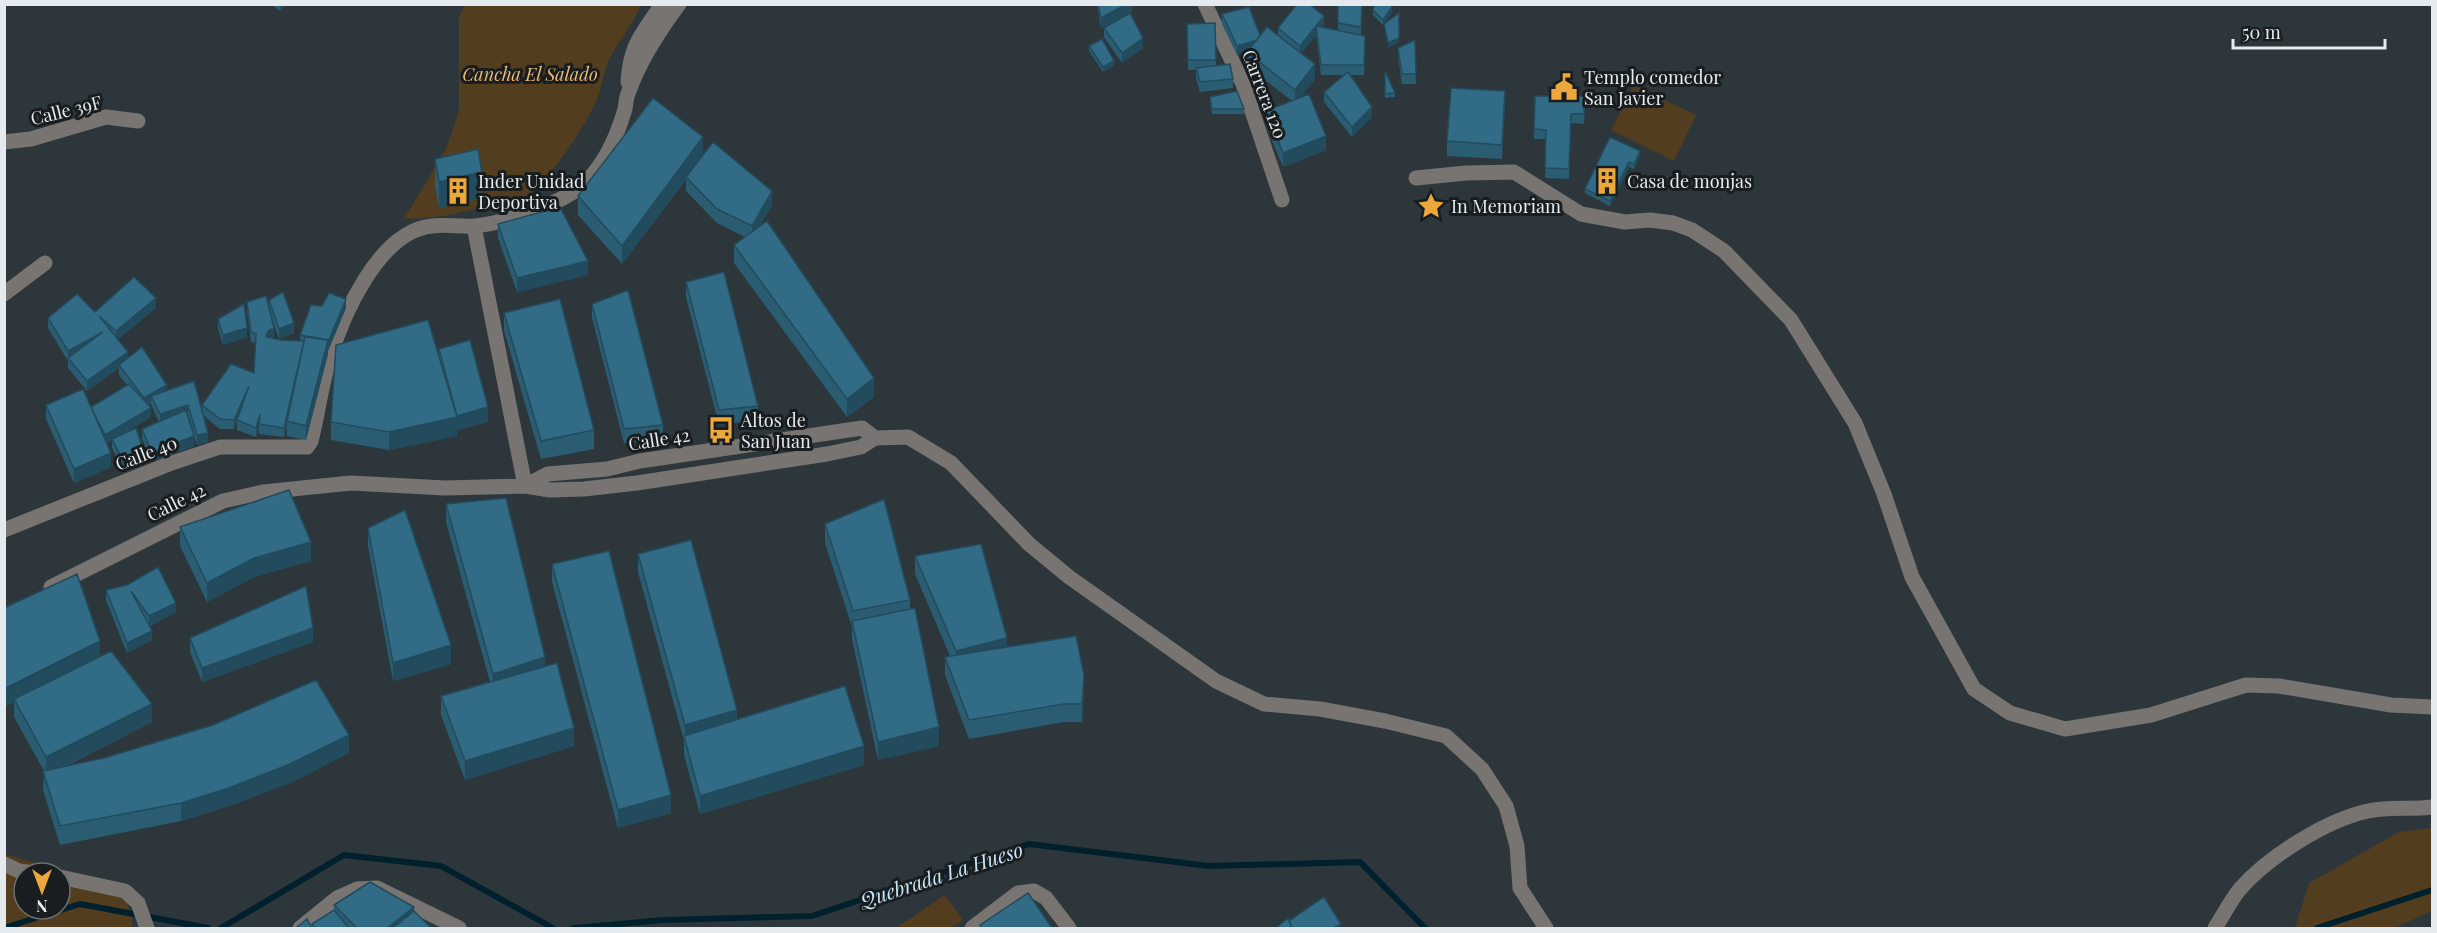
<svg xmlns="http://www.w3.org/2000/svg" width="2437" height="933" viewBox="0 0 2437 933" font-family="'Playfair Display',serif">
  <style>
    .green { fill: #523d1e; fill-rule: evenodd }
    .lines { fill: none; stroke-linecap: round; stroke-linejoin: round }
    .stream { stroke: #01202d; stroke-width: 6 }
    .minor { stroke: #777471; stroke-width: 15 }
    .wall { fill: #2a5c72; fill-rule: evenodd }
    .shaded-wall { fill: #224b5d }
    .building { fill: #316b85; stroke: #224b5d; stroke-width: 1.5 }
    .labels { text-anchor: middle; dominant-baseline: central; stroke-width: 6; stroke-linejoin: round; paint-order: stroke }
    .park-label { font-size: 18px; font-style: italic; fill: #eaba75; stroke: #191d1f }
    .poi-label { font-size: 18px; fill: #e4eaed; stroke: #191d1f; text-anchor: start }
    .street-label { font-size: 18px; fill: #e4eaed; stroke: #191d1f }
    .water-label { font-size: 20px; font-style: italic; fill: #c7e8f8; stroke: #191d1f }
  </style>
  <rect width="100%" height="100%" fill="#2d373b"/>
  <path class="green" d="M 465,5 L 641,5 C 633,26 618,40 609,60 C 603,73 602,87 597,99 C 585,127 549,182 523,198 C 511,205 495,204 482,207 C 458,214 431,219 405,219 L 404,215 L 409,211 L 446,149 L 459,111 L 459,17 Z
    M 1634,85 L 1696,115 L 1674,161 L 1611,130 Z
    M 2432,828 L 2432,911 L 2394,928 L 2295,928 L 2309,883 L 2399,832 Z
    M 4,854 L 125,889 L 133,928 L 5,928 ZM 24,873 L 60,873 L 60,909 L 24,909 Z
    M 945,895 L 963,920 L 950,928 L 896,928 Z"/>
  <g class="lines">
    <path class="stream" d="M 4,928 L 80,904 L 208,928
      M 221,928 L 344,855 L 441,866 L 553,928
      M 574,928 L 664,920 L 812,916 L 1029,844 L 1209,866 L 1360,862 L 1425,928
      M 2317,928 L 2432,890"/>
    <path class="minor" d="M 1205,4 L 1243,84 L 1282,200
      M 628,82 C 630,44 642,35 662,4
      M 4,142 L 31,139 L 106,117 L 138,121
      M 1416,178 L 1466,173 L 1514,172 L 1581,214 L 1625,222 L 1650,220 L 1673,223 L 1692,230 L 1724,251 L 1791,320 L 1855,423 L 1884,494 L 1912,577 L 1974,689 L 2010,713 L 2065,729 L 2151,715 L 2246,685 L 2279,686 L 2391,705 L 2432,707
      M 474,226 L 525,486
      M 4,294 L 45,263
      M 875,438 L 908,437 L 951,463 L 1029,544 L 1069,577 L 1216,681 L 1264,704 L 1320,709 L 1385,721 L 1446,736 L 1482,769 L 1506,806 L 1517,846 L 1520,888 L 1546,928
      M 525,486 L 548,474 L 607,469 L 640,461 L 862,428 L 875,438
      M 4,530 L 169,464 L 220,447 L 307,447 L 311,441 C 318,414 321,386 329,361 C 342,316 379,231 432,226 C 446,224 460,227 474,226 C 504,223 556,206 580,187 C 603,168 617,137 625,109 C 626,103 626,97 629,91 C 640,60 659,31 679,4
      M 51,587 L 223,501 L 263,492 L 351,483 L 445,488 L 525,486 L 550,490 L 584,489 L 637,483 L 827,454 L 861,447 L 875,438
      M 4,864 L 19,871 L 34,873
      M 60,877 L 125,891 L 138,903 L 147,928
      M 300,928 L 337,898 L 357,889 L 377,888 L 459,928
      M 972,928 L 1018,893 L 1034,891 L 1046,898 L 1069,928
      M 2215,928 C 2223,916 2230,901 2240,889 C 2268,857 2326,820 2368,811 C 2389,806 2411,810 2432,807"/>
  </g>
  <path class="wall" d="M 271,4 L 285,4 L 280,11 Z
    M 1097,4 L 1132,4 L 1132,11 L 1101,28 Z
    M 1338,4 L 1362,4 L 1361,35 L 1365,36 L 1364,75 L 1350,75 L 1372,117 L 1352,137 L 1324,102 L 1324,92 L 1344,75 L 1321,75 L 1316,35 L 1301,53 L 1315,79 L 1300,98 L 1326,150 L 1283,167 L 1266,126 L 1266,111 L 1292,101 L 1247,66 L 1247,52 L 1237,55 L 1222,24 L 1222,14 L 1260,35 L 1278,35 L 1278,28 L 1324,25 L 1322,27 L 1338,30 Z
    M 1373,10 L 1392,12 L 1383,25 L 1373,15 Z
    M 1215,23 L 1216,66 L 1233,79 L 1233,88 L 1200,92 L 1196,78 L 1196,70 L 1188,70 L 1187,24 Z
    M 1104,28 L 1143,48 L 1122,63 L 1104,37 Z
    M 1415,40 L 1416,84 L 1402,84 L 1398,57 L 1398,48 Z
    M 1089,46 L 1114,66 L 1103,72 L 1089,51 Z
    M 1385,71 L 1395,93 L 1395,97 L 1385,98 Z
    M 1585,96 L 1584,124 L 1571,123 L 1569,179 L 1545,178 L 1546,139 L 1534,139 L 1534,129 Z
    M 1210,97 L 1244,109 L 1244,114 L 1212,114 L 1210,102 Z
    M 1505,105 L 1502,159 L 1447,156 L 1447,141 Z
    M 703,154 L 772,205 L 759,227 L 874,397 L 847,417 L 734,263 L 734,245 L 745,237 L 717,223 L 686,191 L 686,179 L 622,264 L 578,215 L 578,196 Z
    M 1640,156 L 1634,169 L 1629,167 L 1610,206 L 1585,193 L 1585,189 Z
    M 435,159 L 482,198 L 439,208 L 435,185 Z
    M 498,224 L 588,275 L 517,292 L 498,238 Z
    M 686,282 L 758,406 L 758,420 L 719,425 L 686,297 Z
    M 269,300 L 294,333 L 279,339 L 271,317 L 274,337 L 273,338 L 281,340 L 300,341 L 300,335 L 346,308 L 328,351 L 328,354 L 306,440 L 287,436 L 287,427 L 284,437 L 259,434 L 259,429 L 256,437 L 237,430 L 237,421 L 234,429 L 220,429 L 203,415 L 208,442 L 197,445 L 194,436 L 194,446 L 152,462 L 142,439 L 142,429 L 159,422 L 151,404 L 148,405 L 151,417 L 121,435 L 145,464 L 124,473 L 112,448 L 112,440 L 107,443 L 111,467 L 74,483 L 46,419 L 46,405 L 91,407 L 127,385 L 119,375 L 119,368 L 87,391 L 68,368 L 68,361 L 48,328 L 48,318 L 95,312 L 156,308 L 118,339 L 128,358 L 167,391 L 202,411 L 202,405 L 254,373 L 256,343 L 251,342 L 247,311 L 247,302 L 269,308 ZM 188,414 L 194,436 L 187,415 Z
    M 592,304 L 663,425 L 663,440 L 624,443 L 592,318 Z
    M 504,313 L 594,430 L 594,449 L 541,459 L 504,331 Z
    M 218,319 L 247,337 L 223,345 L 218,328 Z
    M 439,349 L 488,422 L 457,430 L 457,429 L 457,436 L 389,450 L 331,440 L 331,422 L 439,359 Z
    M 446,504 L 545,666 L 574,746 L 465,780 L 441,715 L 441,696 L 490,682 L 446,522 Z
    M 825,524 L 910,600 L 910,609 L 939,746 L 878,760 L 852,639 L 852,627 L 825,543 Z
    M 180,527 L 311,561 L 254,577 L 207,602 L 180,546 Z
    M 368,528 L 451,664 L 393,681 L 368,546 Z
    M 638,554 L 737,719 L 864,765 L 700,814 L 684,755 L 684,741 L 638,572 Z
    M 915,556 L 1007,647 L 1084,694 L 1082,722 L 1064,722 L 969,739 L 945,675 L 945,657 L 950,656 L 915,574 Z
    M 552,564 L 671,813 L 618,828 L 552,582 Z
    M 127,585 L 176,612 L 150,626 L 152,640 L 127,653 L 106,600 L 106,590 Z
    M 4,608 L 100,657 L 152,722 L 64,767 L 349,753 L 290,783 L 229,806 L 181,821 L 60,845 L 43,790 L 44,771 L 14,717 L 14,702 L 4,707 Z
    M 190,638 L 313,642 L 202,682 L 190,652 Z
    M 334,905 L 414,911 L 430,928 L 296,928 L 312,928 L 312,924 L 334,910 Z"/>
  <path class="shaded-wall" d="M 280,4 L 285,4 L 280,11 Z
    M 1127,4 L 1132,4 L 1132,11 L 1101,28 L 1101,18 Z
    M 1392,7 L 1392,12 L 1383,25 L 1383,20 Z
    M 1324,16 L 1324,25 L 1317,34 L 1316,26 Z
    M 1316,26 L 1316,35 L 1300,55 L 1300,46 Z
    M 1143,38 L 1143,48 L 1122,63 L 1122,53 Z
    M 1262,38 L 1262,48 L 1237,55 L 1237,46 Z
    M 1399,38 L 1399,42 L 1388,48 L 1388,43 Z
    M 1114,61 L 1114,66 L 1103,72 L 1103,67 Z
    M 1315,64 L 1315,79 L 1295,104 L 1295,90 Z
    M 1505,91 L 1505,105 L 1502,159 L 1502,145 Z
    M 1372,107 L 1372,117 L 1352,137 L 1352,127 Z
    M 1326,136 L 1326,150 L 1283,167 L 1283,153 Z
    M 703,137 L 703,155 L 622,264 L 622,246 Z
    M 1640,151 L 1640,156 L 1634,169 L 1634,164 Z
    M 1629,162 L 1629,167 L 1610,206 L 1610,201 Z
    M 482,172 L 482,198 L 439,208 L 439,182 Z
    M 772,191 L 772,205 L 752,240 L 752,226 Z
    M 588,261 L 588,275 L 517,292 L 517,278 Z
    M 156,298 L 156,308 L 116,341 L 116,331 Z
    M 346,299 L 346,308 L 328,351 L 328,354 L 306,440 L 306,426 L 328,340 Z
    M 294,323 L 294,333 L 279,339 L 279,329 Z
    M 247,328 L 247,337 L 223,345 L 223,335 Z
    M 274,328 L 274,337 L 268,341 L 266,337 L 268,331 Z
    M 103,332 L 68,358 L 68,351 Z
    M 305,351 L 287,421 L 287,427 L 284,437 L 284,428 Z
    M 128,352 L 128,362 L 119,365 L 119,368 L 87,391 L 87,381 Z
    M 874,378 L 874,397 L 847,417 L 847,399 Z
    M 167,385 L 167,395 L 151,396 L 151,404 L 144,408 L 144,398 Z
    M 249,386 L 249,396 L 234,429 L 234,420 Z
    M 188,405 L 188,414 L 160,424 L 160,414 Z
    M 488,407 L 488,422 L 457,430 L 457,416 Z
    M 151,408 L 151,417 L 105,444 L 105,435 Z
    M 260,414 L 259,429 L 256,437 L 256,428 Z
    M 457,417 L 457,436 L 389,450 L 389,432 Z
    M 208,433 L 208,442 L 197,445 L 197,435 Z
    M 194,436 L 194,446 L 152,462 L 152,453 Z
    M 111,453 L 111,467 L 74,483 L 74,469 Z
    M 145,455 L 145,464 L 124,473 L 124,463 Z
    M 311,542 L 311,561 L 254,577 L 207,602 L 207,583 L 254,558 Z
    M 176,603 L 176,612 L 149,626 L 149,616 Z
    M 313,628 L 313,642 L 202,682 L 202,668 Z
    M 152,631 L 152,640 L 127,653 L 127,643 Z
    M 1007,638 L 1007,657 L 956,670 L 956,651 Z
    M 100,641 L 100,659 L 14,699 L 14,702 L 4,707 L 4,689 Z
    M 451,645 L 451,664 L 393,681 L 393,663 Z
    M 545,657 L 545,675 L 493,693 L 493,674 Z
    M 1084,675 L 1084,694 L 1082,722 L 1082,704 Z
    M 152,704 L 152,722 L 46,775 L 46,757 Z
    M 737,710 L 737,729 L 685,739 L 685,725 Z
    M 939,727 L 939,746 L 878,760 L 878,742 Z
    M 574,728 L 574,746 L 465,780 L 465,761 Z
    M 349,735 L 349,753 L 290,783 L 229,806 L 181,821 L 181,803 Z
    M 864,746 L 864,765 L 700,814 L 700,796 Z
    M 671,795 L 671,813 L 618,828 L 618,810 Z
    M 414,907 L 414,921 L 405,928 L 387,928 Z
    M 1341,924 L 1341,928 L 1333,928 Z"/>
  <path class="building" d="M 1098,4 L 1127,4 L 1101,18 Z
    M 1297,4 L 1309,4 L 1324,16 L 1316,26 L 1365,36 L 1364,65 L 1321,65 L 1316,26 L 1300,46 L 1278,28 Z
    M 1338,4 L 1362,4 L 1361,27 L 1338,23 Z
    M 1375,4 L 1390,4 L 1392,7 L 1383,20 L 1373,10 Z
    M 1249,7 L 1260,35 L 1257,40 L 1237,46 L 1222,14 Z
    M 1130,13 L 1143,38 L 1122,53 L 1104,28 Z
    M 1399,13 L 1399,38 L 1388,43 L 1384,24 Z
    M 1215,23 L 1216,60 L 1188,60 L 1187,24 Z
    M 1267,27 L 1315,64 L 1295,90 L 1247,52 Z
    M 1102,39 L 1114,61 L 1103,67 L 1089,46 Z
    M 1415,40 L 1416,74 L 1402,74 L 1398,48 Z
    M 1230,64 L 1233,79 L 1200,82 L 1196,68 Z
    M 1385,71 L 1395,93 L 1385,94 Z
    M 1348,72 L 1372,107 L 1352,127 L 1324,92 Z
    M 1451,88 L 1505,91 L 1502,145 L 1447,141 Z
    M 1237,91 L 1244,109 L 1212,109 L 1210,97 Z
    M 1309,94 L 1326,136 L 1283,153 L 1266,111 Z
    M 1535,96 L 1585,96 L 1584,114 L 1571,114 L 1569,169 L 1545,168 L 1546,130 L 1534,129 Z
    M 653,98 L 703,137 L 622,246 L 578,196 Z
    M 1610,137 L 1640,151 L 1634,164 L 1629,162 L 1610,201 L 1585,189 Z
    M 713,142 L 772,191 L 752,226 L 717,209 L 686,177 Z
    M 478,149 L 482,172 L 439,182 L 435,159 Z
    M 560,207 L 588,261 L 517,278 L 498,224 Z
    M 767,221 L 874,378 L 847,399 L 734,245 Z
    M 724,272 L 758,406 L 719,410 L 686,282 Z
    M 134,277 L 156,298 L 116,331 L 99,316 L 128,352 L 87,381 L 68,358 L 103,332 L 68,351 L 48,318 L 77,294 L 95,312 Z
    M 628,290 L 663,425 L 624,429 L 592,304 Z
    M 283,292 L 294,323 L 279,329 L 269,300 Z
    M 329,293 L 346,299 L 328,342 L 328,340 L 300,335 L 311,305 L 322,306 Z
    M 266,296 L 274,328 L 268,331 L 266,337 L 281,340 L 304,341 L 284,428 L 259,424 L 260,414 L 256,428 L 237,420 L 249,386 L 234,420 L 220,419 L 202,405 L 231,364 L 254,373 L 256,334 L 251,332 L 247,302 Z
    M 560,299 L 594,430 L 541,441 L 504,313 Z
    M 244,304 L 247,328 L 223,335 L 218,319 Z
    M 428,320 L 457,417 L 389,432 L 331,422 L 336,345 Z
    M 305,337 L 328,340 L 306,426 L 287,421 Z
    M 470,340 L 488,407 L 457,416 L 439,349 Z
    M 142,347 L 167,385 L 144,398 L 119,365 Z
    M 194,381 L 208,433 L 197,435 L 188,405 L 160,414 L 151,396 Z
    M 129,384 L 151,408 L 105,435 L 91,407 Z
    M 83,389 L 111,453 L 74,469 L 46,405 Z
    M 186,410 L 194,436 L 152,453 L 142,429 Z
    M 136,428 L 145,455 L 124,463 L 112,439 Z
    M 289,490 L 311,542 L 254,558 L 207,583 L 180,527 Z
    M 506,498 L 545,657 L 493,674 L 446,504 Z
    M 884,499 L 910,600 L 853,611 L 825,524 Z
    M 405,510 L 451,645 L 393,663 L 368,528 Z
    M 691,540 L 737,710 L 685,725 L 638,554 Z
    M 981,544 L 1007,638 L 956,651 L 915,556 Z
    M 609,551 L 671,795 L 618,810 L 552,564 Z
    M 158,567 L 176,603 L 149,616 L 131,591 L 152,631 L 127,643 L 106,590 L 127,585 Z
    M 77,574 L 100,641 L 4,689 L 4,608 Z
    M 306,586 L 313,628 L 202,668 L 190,638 Z
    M 915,608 L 939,727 L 878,742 L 852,621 Z
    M 1076,636 L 1084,675 L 1082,704 L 1064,704 L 969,720 L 945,657 Z
    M 111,651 L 152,704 L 46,757 L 14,699 Z
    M 557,663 L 574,728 L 465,761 L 441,696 Z
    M 316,680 L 349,735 L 290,764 L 229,788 L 181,803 L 60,826 L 43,771 L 104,758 L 213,725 Z
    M 845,686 L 864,746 L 700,796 L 684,736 Z
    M 370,882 L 414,907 L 387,928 L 357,928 L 334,905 Z
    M 1028,893 L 1052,928 L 983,928 L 980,925 Z
    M 1324,897 L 1341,924 L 1333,928 L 1292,928 L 1289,921 Z
    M 334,910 L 349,928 L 315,928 L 312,924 Z
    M 414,911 L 430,927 L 428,928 L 393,928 Z
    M 1288,918 L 1292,928 L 1276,928 Z
    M 307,919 L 312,928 L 296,928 Z"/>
  <defs>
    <symbol id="civic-bare" viewBox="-9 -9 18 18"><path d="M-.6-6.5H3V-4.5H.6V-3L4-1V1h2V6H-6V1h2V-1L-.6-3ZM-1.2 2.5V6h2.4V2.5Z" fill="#eda83b" stroke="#191d1f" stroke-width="2.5" paint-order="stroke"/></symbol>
    <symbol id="building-bare" viewBox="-9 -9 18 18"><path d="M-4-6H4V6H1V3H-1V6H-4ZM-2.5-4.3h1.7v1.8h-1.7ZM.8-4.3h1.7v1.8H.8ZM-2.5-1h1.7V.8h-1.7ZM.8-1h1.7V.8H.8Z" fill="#eda83b" stroke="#191d1f" stroke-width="2.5" paint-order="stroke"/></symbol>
    <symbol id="sight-bare" viewBox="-9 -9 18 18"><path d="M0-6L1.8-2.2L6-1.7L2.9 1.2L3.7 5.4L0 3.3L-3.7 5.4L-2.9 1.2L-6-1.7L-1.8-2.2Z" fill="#eda83b" stroke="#191d1f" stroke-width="2.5" paint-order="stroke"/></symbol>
    <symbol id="bus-bare" viewBox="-9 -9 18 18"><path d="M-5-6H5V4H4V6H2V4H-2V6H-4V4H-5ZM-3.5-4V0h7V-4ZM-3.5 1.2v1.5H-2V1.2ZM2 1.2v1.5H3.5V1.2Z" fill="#eda83b" stroke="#191d1f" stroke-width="2.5" paint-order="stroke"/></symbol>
  </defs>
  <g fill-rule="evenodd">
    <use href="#civic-bare" x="1545" y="68" width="38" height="38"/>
    <use href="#building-bare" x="1588" y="162" width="38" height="38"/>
    <use href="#building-bare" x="439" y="172" width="38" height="38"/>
    <use href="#sight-bare" x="1412" y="187" width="38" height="38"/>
    <use href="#bus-bare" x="702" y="411" width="38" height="38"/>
  </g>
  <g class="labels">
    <g class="park-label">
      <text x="530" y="74">Cancha El Salado</text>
    </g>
    <g class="poi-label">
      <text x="1584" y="77">Templo comedor<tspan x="1584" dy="21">San Javier</tspan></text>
      <text x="478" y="181">Inder Unidad<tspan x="478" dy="21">Deportiva</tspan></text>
      <text x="1627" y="181">Casa de monjas</text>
      <text x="1451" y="206">In Memoriam</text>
      <text x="741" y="420">Altos de<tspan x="741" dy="21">San Juan</tspan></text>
    </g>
    <g class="street-label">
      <text transform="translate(1265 94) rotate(69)">Carrera 120</text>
      <text transform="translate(66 110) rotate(-14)">Calle 39F</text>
      <text transform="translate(659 439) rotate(-9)">Calle 42</text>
      <text transform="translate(146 453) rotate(-21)">Calle 40</text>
      <text transform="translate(176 502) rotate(-26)">Calle 42</text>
    </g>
    <g class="water-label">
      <text transform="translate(941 874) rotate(-18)">Quebrada La Hueso</text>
    </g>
  </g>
  <rect width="2437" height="933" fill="none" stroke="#e4eaed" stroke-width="12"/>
  <g transform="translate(42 891) rotate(180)"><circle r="28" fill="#191d1f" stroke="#6a6f71" stroke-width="1.5"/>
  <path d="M0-4.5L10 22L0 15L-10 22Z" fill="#eda83b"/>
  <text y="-9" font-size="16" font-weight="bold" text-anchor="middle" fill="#e4eaed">N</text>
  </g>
  <path d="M2233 39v9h152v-9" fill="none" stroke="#e4eaed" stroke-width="3"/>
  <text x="2242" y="39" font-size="18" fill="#e4eaed" stroke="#191d1f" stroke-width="4.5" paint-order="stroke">50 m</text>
</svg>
